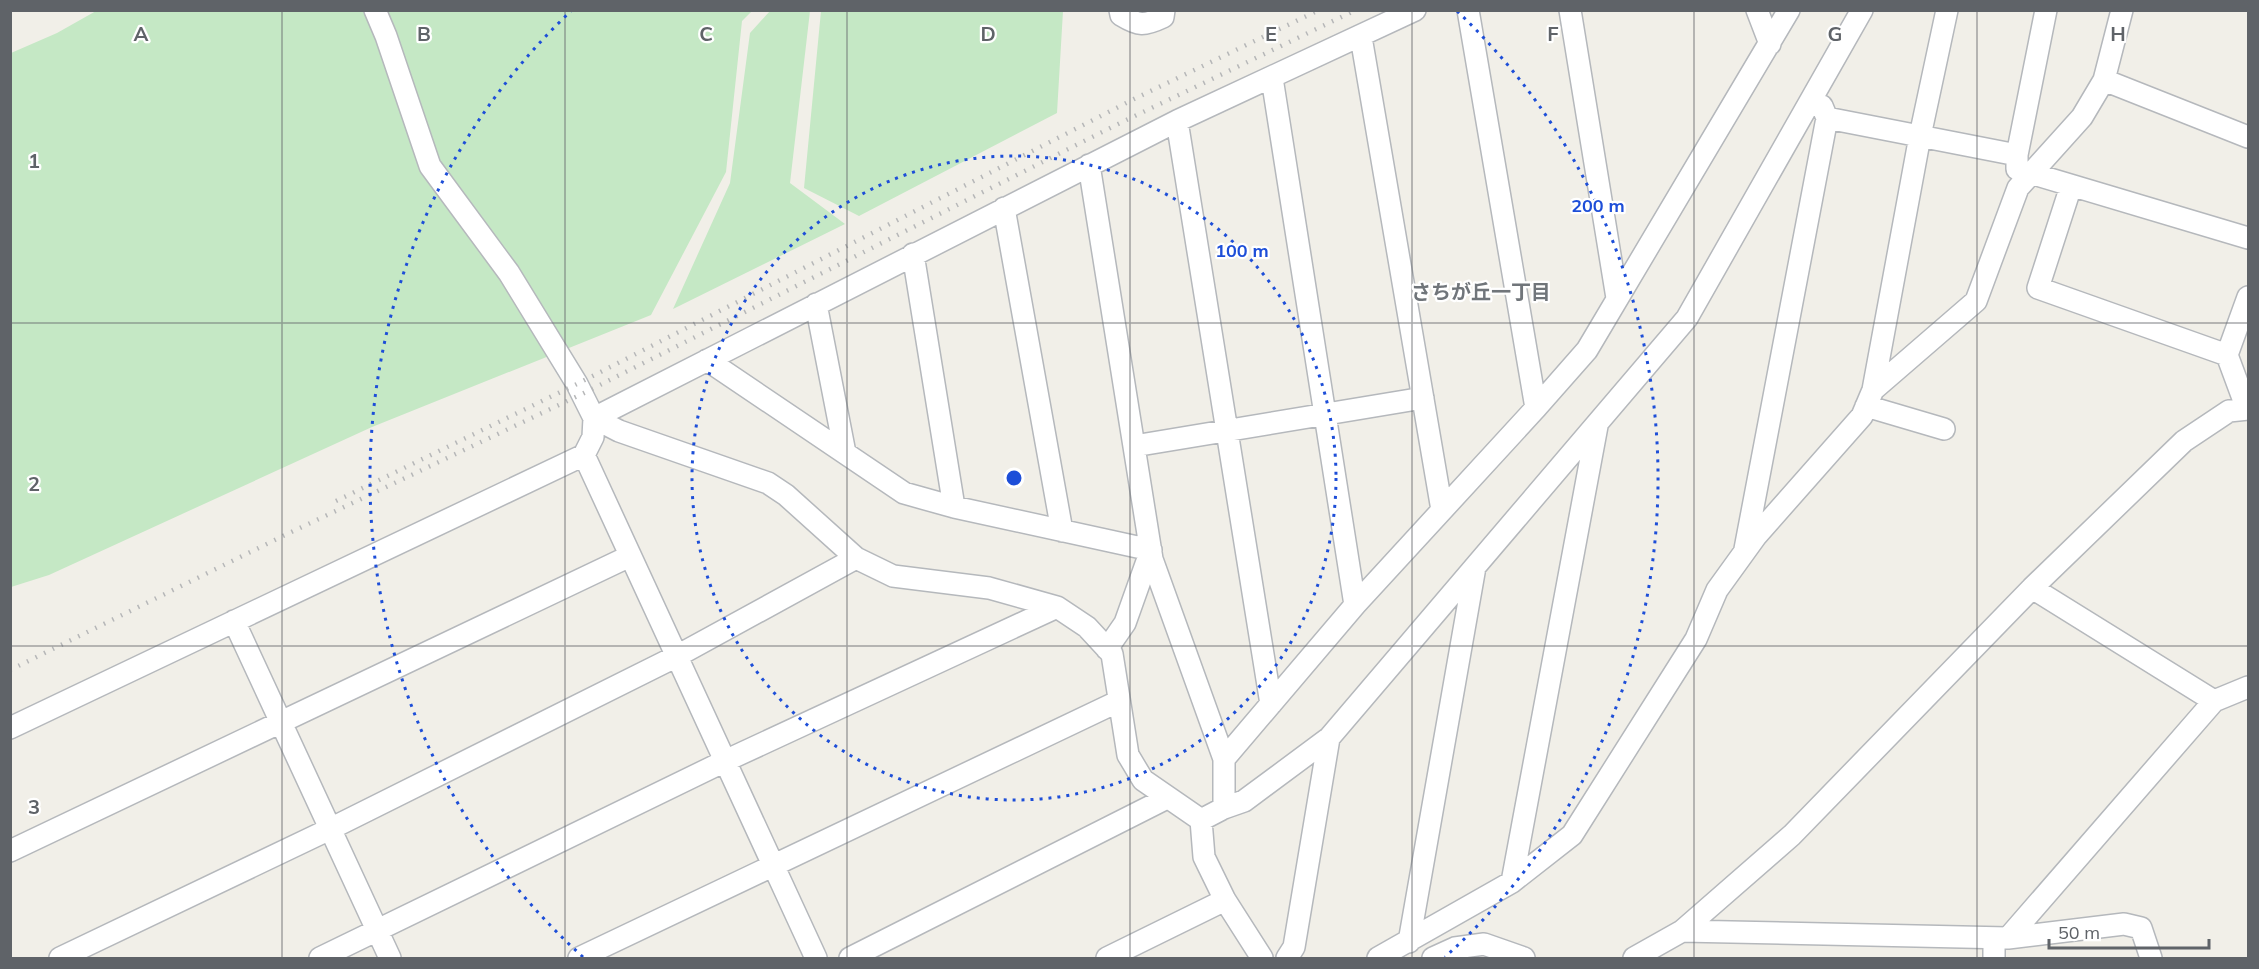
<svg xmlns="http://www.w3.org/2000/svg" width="2259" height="969" viewBox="0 0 2259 969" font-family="Mulish,'Noto Sans JP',sans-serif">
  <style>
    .green { fill: #c5e8c5 }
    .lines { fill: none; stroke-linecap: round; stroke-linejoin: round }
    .minor-casing { stroke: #b5b8bc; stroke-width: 24 }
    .minor { stroke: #fff; stroke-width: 21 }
    .rail { stroke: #b6b7b8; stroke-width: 4.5; stroke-dasharray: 1.5 8; stroke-linecap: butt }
    .grid { fill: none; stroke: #5f6368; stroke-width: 1.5; stroke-opacity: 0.55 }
    .ring { fill: none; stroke: #1d4ed8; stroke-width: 3; stroke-dasharray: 3 6 }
    .labels { text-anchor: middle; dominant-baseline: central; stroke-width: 4.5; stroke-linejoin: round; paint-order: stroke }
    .neighbourhood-label { font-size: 20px; font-weight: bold; fill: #70757a; stroke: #fff }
    .grid-label { font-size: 20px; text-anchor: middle; font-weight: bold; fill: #5f6368; stroke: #fff; stroke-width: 4.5; stroke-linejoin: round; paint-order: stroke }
    .centre { fill: #1d4ed8; stroke: #fff; stroke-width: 3 }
    .ring-label { font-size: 18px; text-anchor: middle; font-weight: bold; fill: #1d4ed8; stroke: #fff; stroke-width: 4.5; stroke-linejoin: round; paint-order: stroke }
  </style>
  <rect width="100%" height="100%" fill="#f1efe8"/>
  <path class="green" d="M 96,11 L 752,11 L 742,21 L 726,172 L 651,315 L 372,427 L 49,575 L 11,587 L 11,53 L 57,33 Z
    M 770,11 L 810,11 L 790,183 L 845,224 L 673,309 L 730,183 L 750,33 Z
    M 821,11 L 1063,11 L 1057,113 L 859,216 L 804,188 Z"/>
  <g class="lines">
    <defs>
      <path id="minor" d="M 1120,10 L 1121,15 C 1139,26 1144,26 1163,17 L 1164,10
        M 1468,10 L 1536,408
        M 1570,10 L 1617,298
        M 1757,10 L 1770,44
        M 1361,37 L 1442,510
        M 1272,78 L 1355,605
        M 2104,80 L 2248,137
        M 1822,106 L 1827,118 L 2017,155
        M 1177,121 L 1271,704
        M 1089,165 L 1152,559 L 1224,759 L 1224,808
        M 2017,169 L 2017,155 L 2046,10
        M 2030,173 L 2248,238
        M 2071,186 L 2038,288 L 2227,355
        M 1004,208 L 1062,531
        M 913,254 L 954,507
        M 816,304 L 845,453
        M 707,360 L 904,493 L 954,507 L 1151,550 L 1125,623 L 1107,649
        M 1873,390 L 1976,301 L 2018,188 L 2082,117 L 2104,80 L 2122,10
        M 1866,406 L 1944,429
        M 2247,409 L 2227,355 L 2248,297
        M 594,418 L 1177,121 L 1415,10
        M 594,418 L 619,431 L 768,483 L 786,495 L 856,558 L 893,576 L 989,588 L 1057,607 L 1087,627 L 1112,654 L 1128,755 L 1143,780 L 1201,820
        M 1134,446 L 1423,398
        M 584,455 L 816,958
        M 1745,549 L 1827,118
        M 2032,588 L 2214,701
        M 234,621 L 390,958
        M 10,728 L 584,455 L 593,437 L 594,418 L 577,384 L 509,273 L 430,166 L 386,36 L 375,10
        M 1224,759 L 1355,605 L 1536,408 L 1587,350 L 1789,10
        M 1201,820 L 1224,808 L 1244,801 L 1329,738 L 1687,318 L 1862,10
        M 1201,820 L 1204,857 L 1225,900 L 1262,958
        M 10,851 L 630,556
        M 1512,882 L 1597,426
        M 1682,931 L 2008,938 L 2124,924 L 2141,928 L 2151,958
        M 2008,938 L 2214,701 L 2248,687
        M 1409,942 L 1475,567
        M 60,958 L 330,829 L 677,656 L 856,558
        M 320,958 L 725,761 L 1057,607
        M 579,958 L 1119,701
        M 850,958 L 1167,798
        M 1107,958 L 1225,900
        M 1287,958 L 1294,947 L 1329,738
        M 1378,958 L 1512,882 L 1572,835 L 1696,639 L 1717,590 L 1756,536 L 1862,416 L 1873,390 L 1920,136 L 1947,10
        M 1433,958 L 1455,948 L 1484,944 L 1524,958
        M 1634,958 L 1682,931 L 1792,835 L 2032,588 L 2184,441 L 2229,411 L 2248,409
        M 1994,958 L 1994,938"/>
    </defs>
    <use href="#minor" class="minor-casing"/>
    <use href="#minor" class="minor"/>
    <path class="rail" d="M 336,501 L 577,384 L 1134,99 L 1319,10
      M 10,670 L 283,536 L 582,394 L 1116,125 L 1356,10"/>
  </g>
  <path class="grid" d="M 282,10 L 282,958M 565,10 L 565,958M 847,10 L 847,958M 1130,10 L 1130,958M 1412,10 L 1412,958M 1694,10 L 1694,958M 1977,10 L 1977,958M 10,323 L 2248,323M 10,646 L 2248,646"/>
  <g class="ring">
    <circle cx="1014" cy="478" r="322"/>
    <path d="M583 957A644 644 0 0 1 571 11M1457 11A644 644 0 0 1 1445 957"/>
  </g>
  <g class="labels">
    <g class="neighbourhood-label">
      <text x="1481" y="291">さちが丘一丁目</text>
    </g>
  </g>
  <g class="grid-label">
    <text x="141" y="41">A</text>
    <text x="424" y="41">B</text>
    <text x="706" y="41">C</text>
    <text x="988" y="41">D</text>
    <text x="1271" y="41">E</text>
    <text x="1553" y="41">F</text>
    <text x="1835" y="41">G</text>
    <text x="2118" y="41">H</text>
    <text x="34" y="168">1</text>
    <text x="34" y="491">2</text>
    <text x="34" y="814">3</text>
  </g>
  <circle cx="1014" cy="478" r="9" class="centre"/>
  <g class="ring-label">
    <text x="1598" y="212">200 m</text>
    <text x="1242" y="257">100 m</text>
  </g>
  <rect width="2259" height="969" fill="none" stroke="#5f6368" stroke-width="24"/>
  <path d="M2049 939v9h160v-9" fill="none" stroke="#5f6368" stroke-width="3"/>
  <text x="2058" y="939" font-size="18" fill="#5f6368" stroke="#ffffff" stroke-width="4.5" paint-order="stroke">50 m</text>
</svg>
